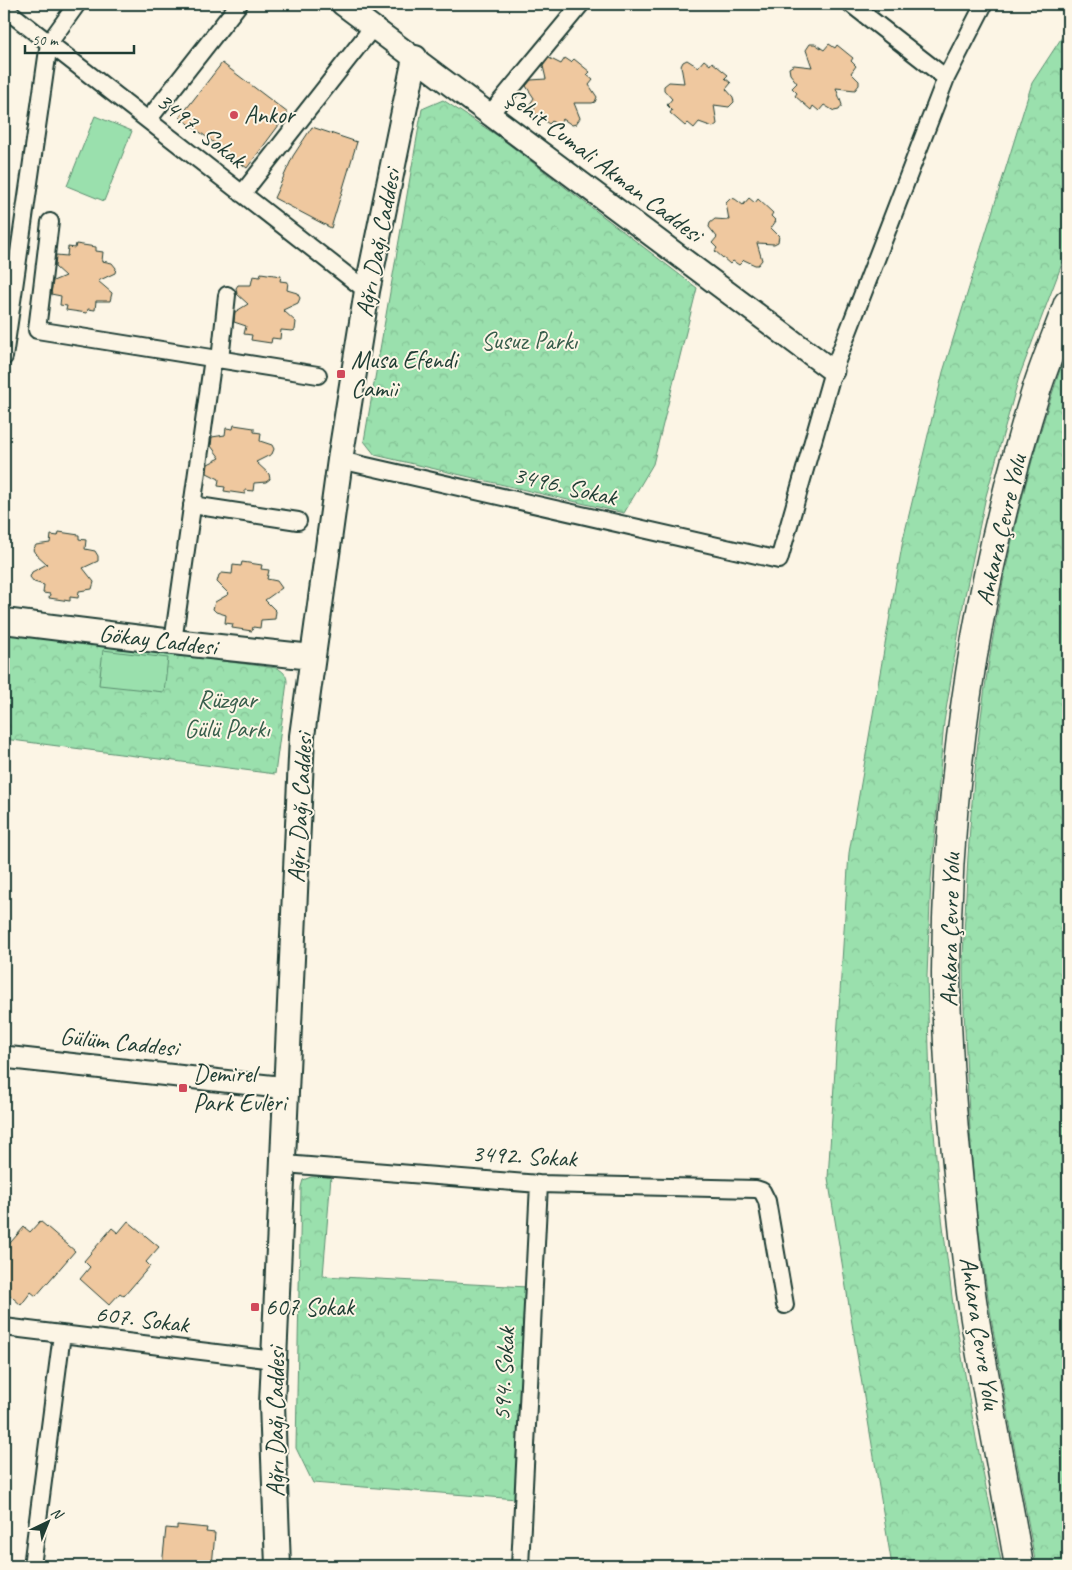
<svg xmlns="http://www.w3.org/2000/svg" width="1072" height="1570" viewBox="0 0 1072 1570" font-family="Caveat,sans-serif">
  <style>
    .forest { fill: url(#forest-crowns); stroke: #5c8e70 }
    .pitch { fill: #9ae0ad; stroke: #5c8e70 }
    .building { fill: #efc89f; stroke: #1f3d34 }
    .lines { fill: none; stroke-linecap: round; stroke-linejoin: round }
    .minor-casing { stroke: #1f3d34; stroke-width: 20 }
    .tertiary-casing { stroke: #1f3d34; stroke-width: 25 }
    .secondary-casing { stroke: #1f3d34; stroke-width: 28 }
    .motorway-casing { stroke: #1f3d34; stroke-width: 31 }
    .minor { stroke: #fcf5e5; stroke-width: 16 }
    .tertiary { stroke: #fcf5e5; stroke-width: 21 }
    .secondary { stroke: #fcf5e5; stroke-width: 24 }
    .motorway { stroke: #fcf5e5; stroke-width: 28 }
    .poi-dot { fill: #d1495b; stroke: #fcf5e5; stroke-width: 2 }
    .labels { text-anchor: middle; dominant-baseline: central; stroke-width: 4; stroke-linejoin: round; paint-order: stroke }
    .poi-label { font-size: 25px; fill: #1f3d34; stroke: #fcf5e5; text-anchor: start }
    .street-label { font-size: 25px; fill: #1f3d34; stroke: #fcf5e5 }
    .park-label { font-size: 25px; fill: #385e4c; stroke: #fcf5e5 }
  </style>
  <defs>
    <pattern id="forest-crowns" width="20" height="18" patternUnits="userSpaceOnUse" patternTransform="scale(1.25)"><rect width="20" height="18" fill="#9ae0ad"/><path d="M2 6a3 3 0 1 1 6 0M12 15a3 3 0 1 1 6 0" fill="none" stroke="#84c195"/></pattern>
  </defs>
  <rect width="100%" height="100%" fill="#fcf5e5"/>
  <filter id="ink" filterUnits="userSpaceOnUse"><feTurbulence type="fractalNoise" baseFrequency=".02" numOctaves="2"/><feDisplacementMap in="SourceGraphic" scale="10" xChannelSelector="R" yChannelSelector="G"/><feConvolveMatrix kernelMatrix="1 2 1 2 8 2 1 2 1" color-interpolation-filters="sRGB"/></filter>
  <g filter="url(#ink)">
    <path class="forest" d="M 1068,28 L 1068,248 L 1019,377 L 986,496 L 964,600 L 944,722 L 931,879 L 927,976 L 930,1086 L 940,1202 L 953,1305 L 976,1438 L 1002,1566 L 892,1566 L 828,1178 L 849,853 L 903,540 L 943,372 L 1032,83 Z
      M 443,100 L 498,136 L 697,288 L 653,464 L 624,513 L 375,455 L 364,441 L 422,109 Z
      M 1068,347 L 1068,1566 L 1036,1566 C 1014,1440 986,1314 974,1186 C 970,1135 967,1083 965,1031 C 964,1011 963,990 963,969 C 963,944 965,919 966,895 C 974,709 1005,523 1068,347 Z
      M 4,633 L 277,668 C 283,671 287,675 287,682 L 275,774 L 4,739 Z
      M 331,1176 L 323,1276 L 527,1287 L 517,1499 L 313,1483 L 296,1448 L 301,1187 L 303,1180 L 311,1177 Z"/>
    <path class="pitch" d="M 95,116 L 132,131 L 104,201 L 67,186 Z
      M 103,650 L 168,658 L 164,692 L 99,685 Z"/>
    <path class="building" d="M 810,44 L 815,44 L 824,50 L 829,44 L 835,48 L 837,45 L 853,58 L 851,61 L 856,66 L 851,73 L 859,81 L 859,85 L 855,90 L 836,88 L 842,105 L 839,110 L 834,111 L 824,105 L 819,111 L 813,106 L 811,110 L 795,96 L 797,93 L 792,88 L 797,83 L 790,74 L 789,68 L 794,65 L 812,67 L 806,50 Z
      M 549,58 L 561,64 L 565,58 L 571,62 L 574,59 L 590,72 L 587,75 L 593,80 L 589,85 L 597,97 L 595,102 L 592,103 L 574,103 L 580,118 L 576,124 L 572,125 L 563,119 L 558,126 L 552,121 L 549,124 L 533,112 L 535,108 L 530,104 L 534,98 L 526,86 L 531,80 L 546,79 L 543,66 Z
      M 687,60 L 698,67 L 704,60 L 710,65 L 712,62 L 728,75 L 725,78 L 731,83 L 726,89 L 733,97 L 734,102 L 729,107 L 714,105 L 717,124 L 713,127 L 699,122 L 694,128 L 688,123 L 685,126 L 670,113 L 672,110 L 667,105 L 672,99 L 664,90 L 664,86 L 669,82 L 684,83 L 681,66 L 683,62 Z
      M 222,63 L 288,113 L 247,168 L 180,117 Z
      M 312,127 L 357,142 L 331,228 L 274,198 L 293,156 Z
      M 731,198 L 735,199 L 743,205 L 749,198 L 755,203 L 758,199 L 773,213 L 771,216 L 776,221 L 771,228 L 779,236 L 778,242 L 774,244 L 757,243 L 762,260 L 758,265 L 755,265 L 744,260 L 739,265 L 733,261 L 730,264 L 715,251 L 717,248 L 712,243 L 717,237 L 709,227 L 710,223 L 715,219 L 729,220 L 726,203 Z
      M 76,244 L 96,247 L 96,251 L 103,252 L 102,261 L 112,263 L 116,268 L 115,273 L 98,281 L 112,293 L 110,301 L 96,301 L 95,310 L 88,309 L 87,313 L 66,310 L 67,306 L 60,305 L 61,296 L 51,294 L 53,281 L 65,276 L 55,267 L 56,255 L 67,256 L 68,247 L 75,248 Z
      M 261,273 L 281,276 L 280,281 L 288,282 L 287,290 L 297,293 L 300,298 L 298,303 L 283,310 L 296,322 L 295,330 L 292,331 L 281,330 L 280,339 L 272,338 L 271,343 L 251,340 L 252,335 L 244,334 L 246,326 L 234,322 L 235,312 L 248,304 L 237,294 L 236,288 L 238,285 L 251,285 L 253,276 L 260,277 Z
      M 234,425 L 254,428 L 254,432 L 261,433 L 260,441 L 272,445 L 274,449 L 272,454 L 256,462 L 269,474 L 270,479 L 266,482 L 254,483 L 253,491 L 245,490 L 245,494 L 224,491 L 225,487 L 218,486 L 219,479 L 207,473 L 208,464 L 220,458 L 211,446 L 212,437 L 225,435 L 226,428 L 233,429 Z
      M 59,532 L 79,535 L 79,539 L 86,540 L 85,549 L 95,551 L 98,556 L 98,561 L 83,568 L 94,582 L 92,589 L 79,591 L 78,598 L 70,597 L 70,601 L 49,598 L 50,594 L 43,593 L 44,585 L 34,582 L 30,577 L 32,572 L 47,564 L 35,553 L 33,550 L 36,545 L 50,543 L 51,535 L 58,536 Z
      M 242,562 L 262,565 L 261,569 L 269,570 L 267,579 L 277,581 L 282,588 L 265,600 L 276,611 L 275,619 L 261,620 L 260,628 L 253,627 L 252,631 L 232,628 L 233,624 L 225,623 L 226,615 L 216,612 L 213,609 L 215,602 L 229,594 L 217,582 L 219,575 L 222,573 L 232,574 L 233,565 L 241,566 Z
      M 40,1221 L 75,1251 L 36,1296 L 31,1292 L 21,1305 L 4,1290 L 4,1250 L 24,1227 L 30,1232 Z
      M 128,1221 L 159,1247 L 146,1262 L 150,1266 L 124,1296 L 120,1293 L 109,1305 L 80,1279 L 90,1267 L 84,1261 L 112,1228 L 118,1233 Z
      M 177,1525 L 207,1528 L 206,1532 L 215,1533 L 212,1566 L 162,1566 L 166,1528 L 177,1529 Z"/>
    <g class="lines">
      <defs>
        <path id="minor" d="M 851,4 L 946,78
          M 4,8 L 367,291
          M 490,114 L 581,4
          M 148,120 L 239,4
          M 242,194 L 373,27
          M 50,222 L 37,330 L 318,375
          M 4,357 L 49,43 L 77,4
          M 220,360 L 227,295
          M 340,460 L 779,560 L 833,371 L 946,78 L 984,4
          M 192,505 L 298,521
          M 173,642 L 213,358
          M 284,1164 L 539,1184 L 756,1189 L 762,1191 L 767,1201 L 785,1305
          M 4,1327 L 274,1360
          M 32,1566 L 62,1334
          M 520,1566 L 539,1184"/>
        <path id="tertiary" d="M 342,4 L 833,371
          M 4,1057 L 287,1088"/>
        <path id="secondary" d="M 4,621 L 173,642 L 312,657
          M 278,1566 L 272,1404 L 302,736 L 340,460 L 367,291 L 415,58"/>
        <path id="motorway" d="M 1019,1566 C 1005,1481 987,1397 974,1313 C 967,1270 963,1227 959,1184 C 952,1114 946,1043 946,972 C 947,775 978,576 1037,388 C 1046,360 1058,332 1068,304"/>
      </defs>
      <use href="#minor" class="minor-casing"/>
      <use href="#tertiary" class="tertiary-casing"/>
      <use href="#secondary" class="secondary-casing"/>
      <use href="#motorway" class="motorway-casing"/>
      <use href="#minor" class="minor"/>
      <use href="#tertiary" class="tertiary"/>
      <use href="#secondary" class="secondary"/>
      <use href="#motorway" class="motorway"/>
    </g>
  </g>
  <g class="poi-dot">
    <circle cx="234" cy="115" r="5"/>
    <rect x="336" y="369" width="10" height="10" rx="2.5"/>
    <rect x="178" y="1083" width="10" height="10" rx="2.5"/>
    <rect x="250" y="1302" width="10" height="10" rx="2.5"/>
  </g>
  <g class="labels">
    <g class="poi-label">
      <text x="244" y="115">Ankor</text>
      <text x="351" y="360">Musa Efendi<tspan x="351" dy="29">Camii</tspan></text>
      <text x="193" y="1074">Demirel<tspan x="193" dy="29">Park Evleri</tspan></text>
      <text x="265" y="1307">607 Sokak</text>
    </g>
    <g class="street-label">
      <text transform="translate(201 130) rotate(38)">3497. Sokak</text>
      <text transform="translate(604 165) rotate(37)">Şehit Cumali Akman Caddesi</text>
      <text transform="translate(378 243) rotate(-79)">Ağrı Dağı Caddesi</text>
      <text transform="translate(565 486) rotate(13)">3496. Sokak</text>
      <text transform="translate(1001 530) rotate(-77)">Ankara Çevre Yolu</text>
      <text transform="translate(158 640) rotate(7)">Gökay Caddesi</text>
      <text transform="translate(300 808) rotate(-87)">Ağrı Dağı Caddesi</text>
      <text transform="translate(950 930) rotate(-89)">Ankara Çevre Yolu</text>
      <text transform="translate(119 1042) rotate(6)">Gülüm Caddesi</text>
      <text transform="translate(524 1156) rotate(3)">3492. Sokak</text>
      <text transform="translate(142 1319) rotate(7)">607. Sokak</text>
      <text transform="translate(980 1333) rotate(81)">Ankara Çevre Yolu</text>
      <text transform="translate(504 1374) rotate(-87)">594. Sokak</text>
      <text transform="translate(276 1422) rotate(-90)">Ağrı Dağı Caddesi</text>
    </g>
    <g class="park-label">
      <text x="529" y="341">Susuz Parkı</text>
      <text x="227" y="700">Rüzgar<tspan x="227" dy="29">Gülü Parkı</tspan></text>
    </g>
  </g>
  <rect width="1072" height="1570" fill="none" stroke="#fcf5e5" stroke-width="20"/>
  <rect x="10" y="10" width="1052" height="1550" fill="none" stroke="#1f3d34" stroke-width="2" filter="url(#ink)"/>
  <g transform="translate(48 1522) rotate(43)" stroke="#fcf5e5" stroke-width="4" paint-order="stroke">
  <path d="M0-4L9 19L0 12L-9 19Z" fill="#1f3d34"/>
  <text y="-8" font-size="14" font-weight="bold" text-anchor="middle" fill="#1f3d34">N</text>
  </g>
  <path d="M25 45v8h109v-8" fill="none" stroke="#1f3d34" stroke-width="2.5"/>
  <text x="32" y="45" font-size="15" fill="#1f3d34" stroke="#fcf5e5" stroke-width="4" paint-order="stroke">50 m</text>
</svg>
